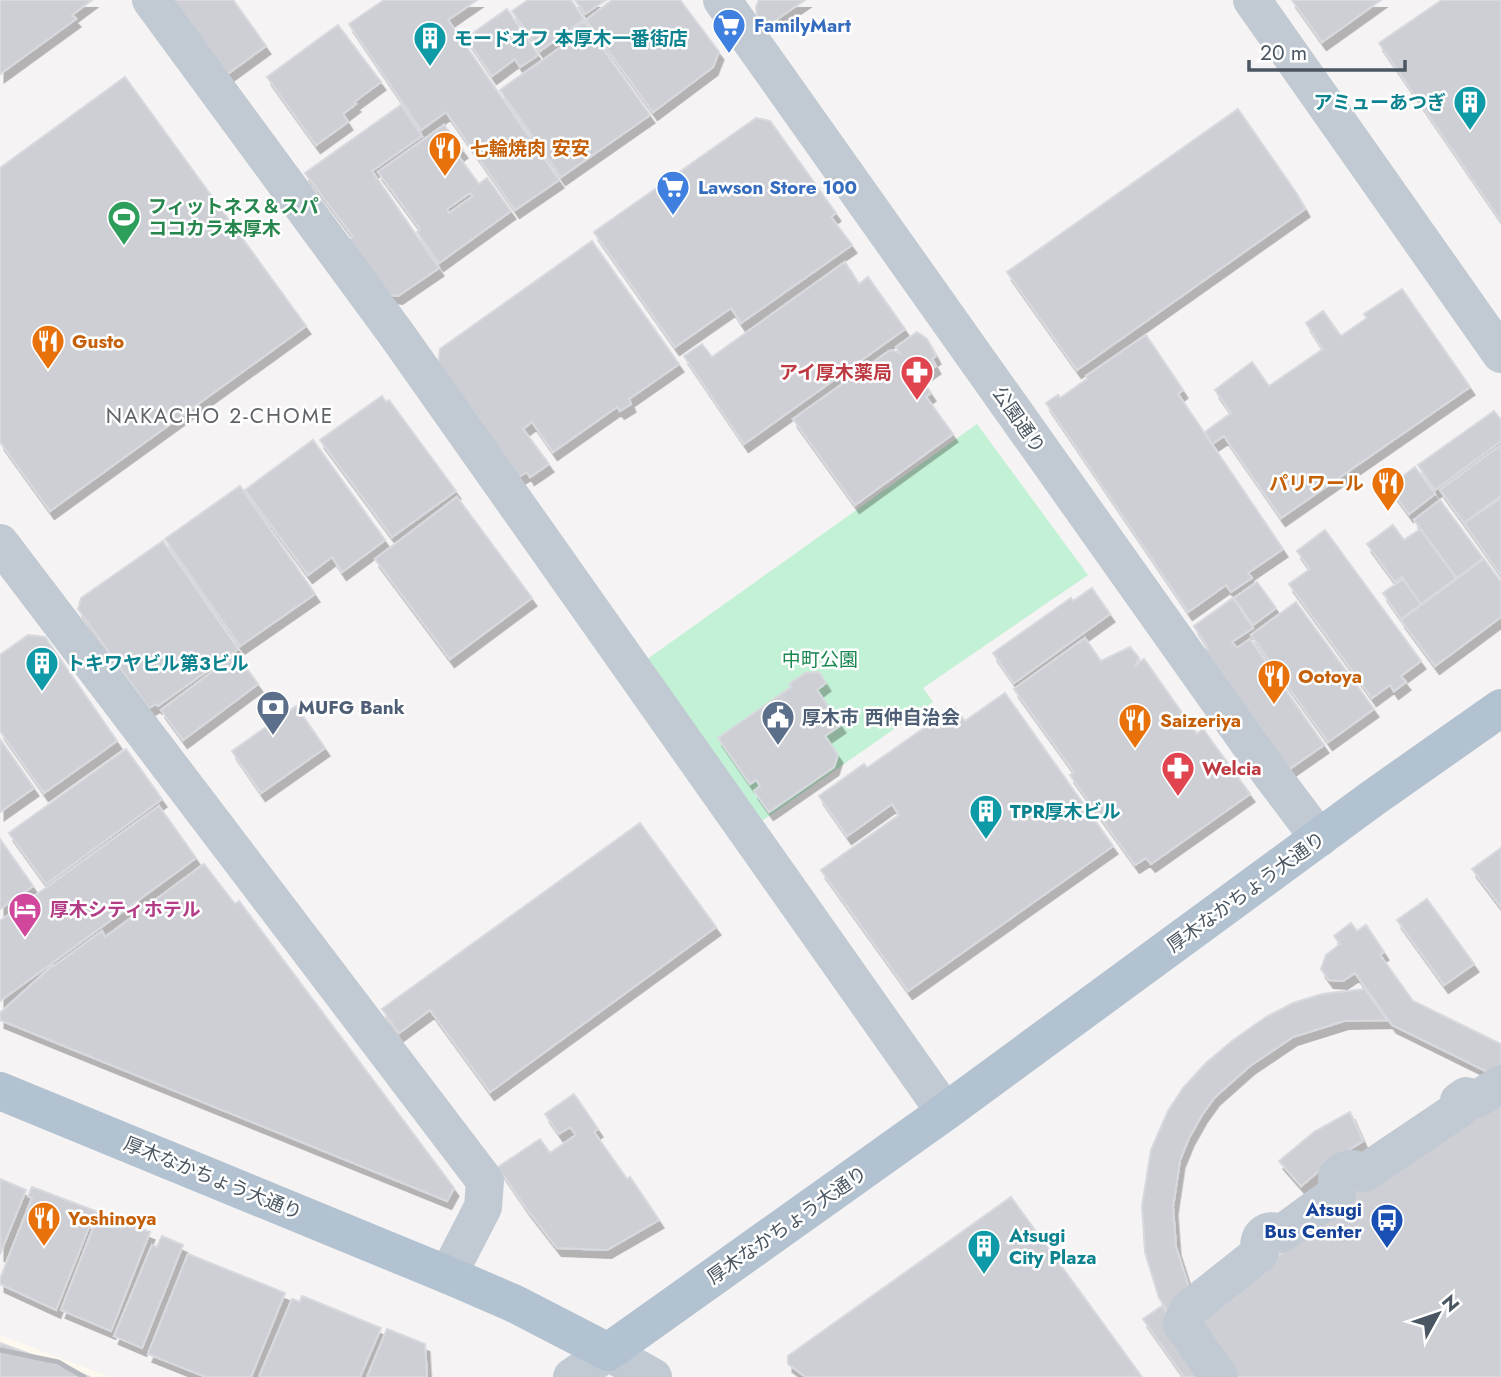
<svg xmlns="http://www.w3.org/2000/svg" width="1501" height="1377" viewBox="0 0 1501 1377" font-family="Jost,'Noto Sans JP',sans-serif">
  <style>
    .commercial { fill: #fdf9ef }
    .green { fill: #c3f1d5 }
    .building { fill: #cdcfd5; stroke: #d7d9de; stroke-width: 2; fill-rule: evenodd; filter: url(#shadow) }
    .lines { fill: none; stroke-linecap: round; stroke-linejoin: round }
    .minor { stroke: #c1cad2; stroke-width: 38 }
    .major { stroke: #b3c2d1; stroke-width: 38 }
    .rail { stroke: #b5b8bd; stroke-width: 5 }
    .labels { text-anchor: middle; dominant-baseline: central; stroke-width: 5; stroke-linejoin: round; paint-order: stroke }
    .shop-label { font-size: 19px; font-weight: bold; fill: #366cbe; stroke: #fff; text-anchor: start }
    .culture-label { font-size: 19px; font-weight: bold; fill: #0d838f; stroke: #fff; text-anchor: start }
    .food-label { font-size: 19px; font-weight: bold; fill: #c56008; stroke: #fff; text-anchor: start }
    .leisure-label { font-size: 19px; font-weight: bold; fill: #27864d; stroke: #fff; text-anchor: start }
    .health-label { font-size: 19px; font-weight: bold; fill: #be3a42; stroke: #fff; text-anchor: end }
    .street-label { font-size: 19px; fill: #4a5661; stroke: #fff }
    .park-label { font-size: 19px; fill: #17864f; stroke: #fff }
    .service-label { font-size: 19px; font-weight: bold; fill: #4e5e75; stroke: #fff; text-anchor: start }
    .hotel-label { font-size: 19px; font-weight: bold; fill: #b23c85; stroke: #fff; text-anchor: start }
    .transit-label { font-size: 19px; font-weight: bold; fill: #164399; stroke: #fff; text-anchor: end }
    .neighbourhood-label { font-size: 21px; letter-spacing: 2px; fill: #5f6368; stroke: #fff }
  </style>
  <defs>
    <filter id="shadow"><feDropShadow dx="4.5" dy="8" stdDeviation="0" flood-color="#0004"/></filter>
  </defs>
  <rect width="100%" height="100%" fill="#f5f3f3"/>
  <path class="commercial" d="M 0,1335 L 110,1377 L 0,1377 Z"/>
  <path class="green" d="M 977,424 L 1088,575 L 923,688 L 933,702 L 762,821 L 646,660 Z"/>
  <path class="building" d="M 0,0 L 92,0 L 72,15 L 76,19 L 0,74 Z
    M 171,0 L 233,0 L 266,46 L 226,75 Z
    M 384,0 L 477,0 L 448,20 L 559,180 L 515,210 L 446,112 L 421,130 L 349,24 Z
    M 528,0 L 571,0 L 584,19 L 540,51 L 512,11 Z
    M 575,0 L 606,0 L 585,14 Z
    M 612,0 L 680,0 L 719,52 L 713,67 L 653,112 L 586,20 Z
    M 759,0 L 805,0 L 770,24 L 761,21 L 757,16 L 756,7 Z
    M 1292,0 L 1381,0 L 1322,42 Z
    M 1442,0 L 1501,0 L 1501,221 L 1379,43 Z
    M 507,9 L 538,55 L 520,67 L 515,59 L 492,76 L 466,38 Z
    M 584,22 L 650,115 L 561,177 L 500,90 L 574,38 L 570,32 Z
    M 338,25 L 381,82 L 354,102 L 356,104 L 343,114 L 348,122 L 316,145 L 267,77 Z
    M 125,77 L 306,326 L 50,511 L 0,442 L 0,168 Z
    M 401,105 L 422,136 L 372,171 L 439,268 L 398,296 L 380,294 L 345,243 L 353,237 L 305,173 Z
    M 1238,109 L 1297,194 L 1305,209 L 1077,370 L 1007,272 Z
    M 756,118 L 770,121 L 836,213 L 831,217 L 852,245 L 741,323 L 731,308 L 675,347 L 594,232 Z
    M 444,125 L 463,150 L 447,162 L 449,164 L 459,157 L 479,184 L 487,178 L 511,211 L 439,263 L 417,232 L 420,229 L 378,172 ZM 470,193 L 473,196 L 449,213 L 447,209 Z
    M 592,241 L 679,364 L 629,399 L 631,404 L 620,411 L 617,407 L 553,452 L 532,422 L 523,429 L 549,464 L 530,477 L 527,472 L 517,478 L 438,366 L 440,349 Z
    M 845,262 L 859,284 L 868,277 L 905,329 L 744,444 L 684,356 L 702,344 L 712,357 Z
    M 1402,289 L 1470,387 L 1281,518 L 1224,436 L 1212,444 L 1205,432 L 1231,413 L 1215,390 L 1252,362 L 1269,386 L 1323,349 L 1306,323 L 1323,311 L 1341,336 L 1367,318 L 1364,314 Z
    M 917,332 L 927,339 L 936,356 L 932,359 L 936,366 L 920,377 L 931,393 L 926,397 L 953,434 L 855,505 L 793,419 L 889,351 L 892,350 L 900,353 L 896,347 Z
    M 1146,335 L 1183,390 L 1178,394 L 1283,549 L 1248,573 L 1252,578 L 1231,592 L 1226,585 L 1188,612 L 1046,403 L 1058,395 L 1060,398 L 1087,379 L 1086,376 Z
    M 382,396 L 386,402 L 389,400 L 456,491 L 392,537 L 320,440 Z
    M 1494,411 L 1501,420 L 1501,441 L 1435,490 L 1418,465 Z
    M 313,440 L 385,540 L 342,572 L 332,557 L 308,575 L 245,490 Z
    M 1501,445 L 1501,496 L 1464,523 L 1440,490 Z
    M 1415,467 L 1435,494 L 1409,514 L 1389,487 Z
    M 240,486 L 315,594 L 240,646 L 165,539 Z
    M 457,497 L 532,598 L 450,659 L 375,559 Z
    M 1501,498 L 1501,575 L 1464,523 Z
    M 1440,500 L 1483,558 L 1457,578 L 1414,520 Z
    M 1393,525 L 1404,540 L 1420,529 L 1456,578 L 1421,604 L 1402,577 L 1395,582 L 1367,544 Z
    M 1325,530 L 1421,661 L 1401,676 L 1406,682 L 1394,691 L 1390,685 L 1372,698 L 1289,584 L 1310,569 L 1297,551 Z
    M 163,541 L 238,649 L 158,706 L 156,704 L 149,708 L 78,609 L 81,598 Z
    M 1484,559 L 1501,582 L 1501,617 L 1435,666 L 1401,620 Z
    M 1403,579 L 1421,604 L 1401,619 L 1383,593 Z
    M 1257,582 L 1276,608 L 1253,625 L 1234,598 Z
    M 1092,588 L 1110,614 L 1014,683 L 993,653 L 1071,598 L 1073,601 Z
    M 1233,598 L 1253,628 L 1232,642 L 1237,648 L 1250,639 L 1324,745 L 1288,770 L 1205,650 L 1208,648 L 1194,626 Z
    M 1296,602 L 1374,709 L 1328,742 L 1251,635 Z
    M 28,635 L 45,637 L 117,741 L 44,793 L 0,731 L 0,655 Z
    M 1085,638 L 1101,661 L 1130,647 L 1139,658 L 1136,665 L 1144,659 L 1197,734 L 1203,729 L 1250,794 L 1151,864 L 1146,858 L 1135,865 L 1070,775 L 1074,772 L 1014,689 Z
    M 236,654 L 258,684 L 183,740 L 161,710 Z
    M 819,672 L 826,683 L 817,690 L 841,725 L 825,736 L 838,755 L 834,767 L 769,812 L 754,791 L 760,786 L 756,780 L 750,784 L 718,738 L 791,687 L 789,684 L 805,673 Z
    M 1005,693 L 1113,846 L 908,991 L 821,870 L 899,815 L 892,804 L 847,836 L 819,796 L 864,764 L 867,768 L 954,707 L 965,721 Z
    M 296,706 L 325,748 L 261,793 L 232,751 Z
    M 0,739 L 34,788 L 0,812 Z
    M 126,749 L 162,799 L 46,884 L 9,833 Z
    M 159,806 L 196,858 L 0,1001 L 0,921 Z
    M 640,823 L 716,927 L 490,1092 L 430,1010 L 399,1033 L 382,1009 Z
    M 0,839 L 33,886 L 0,909 Z
    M 1501,848 L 1501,907 L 1472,869 Z
    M 204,864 L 235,904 L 239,901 L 454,1188 L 447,1201 L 0,1020 L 0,1013 L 53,965 L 54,966 L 102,931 L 105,937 Z
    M 1427,899 L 1474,964 L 1444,985 L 1397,920 Z
    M 1351,923 L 1357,931 L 1366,925 L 1384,952 L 1380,955 L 1413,1001 L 1501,1044 L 1501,1083 L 1496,1076 L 1392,1025 L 1355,973 L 1343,981 L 1329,980 L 1321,969 L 1326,955 L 1340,944 L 1334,936 Z
    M 1365,989 L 1387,1020 L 1344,1021 L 1293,1037 L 1250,1066 L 1215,1097 L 1202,1115 L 1189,1138 L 1180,1160 L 1173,1207 L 1176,1247 L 1191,1294 L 1171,1316 L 1159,1298 L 1145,1252 L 1142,1206 L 1151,1150 L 1168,1111 L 1183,1088 L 1206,1063 L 1232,1041 L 1266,1017 L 1293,1003 L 1322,994 Z
    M 574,1094 L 598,1129 L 594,1132 L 627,1179 L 630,1177 L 659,1220 L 607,1250 L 557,1248 L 526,1208 L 498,1167 L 540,1139 L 550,1153 L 576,1135 L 570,1127 L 559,1134 L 545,1114 Z
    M 1501,1096 L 1501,1377 L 1218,1377 L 1193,1316 L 1347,1207 L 1345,1197 Z
    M 1350,1112 L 1363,1141 L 1332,1160 L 1301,1186 L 1279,1161 L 1314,1132 Z
    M 0,1179 L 26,1190 L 0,1254 Z
    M 32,1187 L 98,1212 L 91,1228 L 89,1227 L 56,1310 L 0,1284 L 0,1279 L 32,1198 L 28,1196 Z
    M 1011,1197 L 1142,1377 L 806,1377 L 788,1364 L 788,1356 Z
    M 97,1218 L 112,1223 L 114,1218 L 150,1232 L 111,1331 L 61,1310 Z
    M 162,1236 L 183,1245 L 142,1348 L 114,1336 L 152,1245 L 157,1247 Z
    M 188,1254 L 285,1293 L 251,1377 L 206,1377 L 148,1354 Z
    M 302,1296 L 381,1328 L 360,1377 L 259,1377 L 292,1299 L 300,1302 Z
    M 1162,1306 L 1213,1377 L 1184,1377 L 1143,1319 Z
    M 387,1329 L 425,1344 L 427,1377 L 367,1377 Z
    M 0,1343 L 90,1377 L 0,1377 Z"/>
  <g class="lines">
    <path class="minor" d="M 151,0 L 397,335 L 945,1112
      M 722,0 L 1270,773 L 1319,838
      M 1252,0 L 1501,354
      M 0,543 L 485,1181 L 483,1207 L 448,1275
      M 572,1377 L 608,1352 L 653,1377
      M 1219,1377 L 1182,1324 L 1188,1310 L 1260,1253 C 1256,1237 1266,1226 1281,1234 L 1337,1193 L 1337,1176 C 1347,1167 1352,1167 1364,1173 L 1459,1109 L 1459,1101 L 1466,1096 L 1477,1099 L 1501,1084"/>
    <path class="major" d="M 0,1091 L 448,1275 L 513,1303 L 608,1352 L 945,1112 L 1373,798 L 1501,708"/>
    <path class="rail" d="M 0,1350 L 58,1362 L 84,1377"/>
  </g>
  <defs>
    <symbol id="supermarket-pin" viewBox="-11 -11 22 30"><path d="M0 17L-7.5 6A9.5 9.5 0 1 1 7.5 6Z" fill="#3f7fe0" stroke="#fff"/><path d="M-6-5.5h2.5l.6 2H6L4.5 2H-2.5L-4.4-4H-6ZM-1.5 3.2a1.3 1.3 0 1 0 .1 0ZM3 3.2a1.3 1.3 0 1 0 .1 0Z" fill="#fff"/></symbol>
    <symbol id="building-pin" viewBox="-11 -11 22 30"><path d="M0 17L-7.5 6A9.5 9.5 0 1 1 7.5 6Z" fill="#0f9aa8" stroke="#fff"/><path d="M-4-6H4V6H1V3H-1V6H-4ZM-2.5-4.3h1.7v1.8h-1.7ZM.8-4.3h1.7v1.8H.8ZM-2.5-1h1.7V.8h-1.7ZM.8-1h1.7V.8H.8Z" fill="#fff"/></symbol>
    <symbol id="restaurant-pin" viewBox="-11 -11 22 30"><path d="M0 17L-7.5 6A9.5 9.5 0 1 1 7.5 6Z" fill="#e8710a" stroke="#fff"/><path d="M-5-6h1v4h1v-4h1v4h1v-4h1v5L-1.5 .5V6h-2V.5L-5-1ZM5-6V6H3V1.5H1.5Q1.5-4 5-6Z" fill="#fff"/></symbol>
    <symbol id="stadium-pin" viewBox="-11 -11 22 30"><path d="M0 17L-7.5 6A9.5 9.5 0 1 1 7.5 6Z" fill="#2e9e5b" stroke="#fff"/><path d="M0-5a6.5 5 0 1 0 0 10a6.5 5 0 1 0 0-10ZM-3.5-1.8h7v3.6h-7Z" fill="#fff"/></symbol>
    <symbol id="pharmacy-pin" viewBox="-11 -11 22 30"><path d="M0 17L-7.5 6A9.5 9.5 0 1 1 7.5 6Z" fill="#e0444e" stroke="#fff"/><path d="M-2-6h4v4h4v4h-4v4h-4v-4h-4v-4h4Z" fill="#fff"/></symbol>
    <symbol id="bank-pin" viewBox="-11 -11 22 30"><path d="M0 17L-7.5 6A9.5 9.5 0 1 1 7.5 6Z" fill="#5c6f8a" stroke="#fff"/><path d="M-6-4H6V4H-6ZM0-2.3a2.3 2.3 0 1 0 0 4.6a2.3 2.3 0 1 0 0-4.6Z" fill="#fff"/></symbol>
    <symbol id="civic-pin" viewBox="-11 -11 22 30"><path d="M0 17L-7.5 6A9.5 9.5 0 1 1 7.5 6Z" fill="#5c6f8a" stroke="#fff"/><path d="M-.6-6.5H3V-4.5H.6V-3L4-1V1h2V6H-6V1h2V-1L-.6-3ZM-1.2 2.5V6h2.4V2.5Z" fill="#fff"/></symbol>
    <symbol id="hotel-pin" viewBox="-11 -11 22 30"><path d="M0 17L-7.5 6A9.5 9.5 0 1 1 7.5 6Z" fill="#d1479c" stroke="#fff"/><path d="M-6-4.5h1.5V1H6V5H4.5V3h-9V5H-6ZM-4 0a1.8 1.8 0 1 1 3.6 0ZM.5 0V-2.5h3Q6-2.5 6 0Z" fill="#fff"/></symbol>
    <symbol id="bus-pin" viewBox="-11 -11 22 30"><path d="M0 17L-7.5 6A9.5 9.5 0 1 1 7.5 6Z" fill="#1a4fb4" stroke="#fff"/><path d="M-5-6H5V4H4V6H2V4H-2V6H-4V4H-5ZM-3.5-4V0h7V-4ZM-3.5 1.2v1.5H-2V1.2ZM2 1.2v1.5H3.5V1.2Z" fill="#fff"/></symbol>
  </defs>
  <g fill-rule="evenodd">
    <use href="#supermarket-pin" x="710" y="6" width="38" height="52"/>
    <use href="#building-pin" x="411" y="19" width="38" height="52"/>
    <use href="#building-pin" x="1451" y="83" width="38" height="52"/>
    <use href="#restaurant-pin" x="426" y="129" width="38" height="52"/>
    <use href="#supermarket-pin" x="654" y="168" width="38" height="52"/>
    <use href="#stadium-pin" x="105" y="198" width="38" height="52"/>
    <use href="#restaurant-pin" x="29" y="322" width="38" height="52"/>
    <use href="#pharmacy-pin" x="898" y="353" width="38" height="52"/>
    <use href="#restaurant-pin" x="1369" y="464" width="38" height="52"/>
    <use href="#building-pin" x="23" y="644" width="38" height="52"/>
    <use href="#restaurant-pin" x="1255" y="657" width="38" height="52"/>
    <use href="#bank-pin" x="254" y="688" width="38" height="52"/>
    <use href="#civic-pin" x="759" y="698" width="38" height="52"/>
    <use href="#restaurant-pin" x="1116" y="701" width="38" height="52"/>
    <use href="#pharmacy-pin" x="1159" y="749" width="38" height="52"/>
    <use href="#building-pin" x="967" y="792" width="38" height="52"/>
    <use href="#hotel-pin" x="6" y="890" width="38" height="52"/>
    <use href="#restaurant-pin" x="25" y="1199" width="38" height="52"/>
    <use href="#bus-pin" x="1368" y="1201" width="38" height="52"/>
    <use href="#building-pin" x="965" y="1227" width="38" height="52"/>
  </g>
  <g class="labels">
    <g class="shop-label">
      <text x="754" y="25">FamilyMart</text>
      <text x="698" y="187">Lawson Store 100</text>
    </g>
    <g class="culture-label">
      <text x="454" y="38">モードオフ 本厚木一番街店</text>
      <text x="1446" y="102" text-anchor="end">アミューあつぎ</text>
      <text x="66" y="663">トキワヤビル第3ビル</text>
      <text x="1010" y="811">TPR厚木ビル</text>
      <text x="1009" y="1235">Atsugi<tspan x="1009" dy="22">City Plaza</tspan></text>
    </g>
    <g class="food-label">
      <text x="470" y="148">七輪焼肉 安安</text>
      <text x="72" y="341">Gusto</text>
      <text x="1364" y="483" text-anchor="end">パリワール</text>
      <text x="1298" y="676">Ootoya</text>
      <text x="1160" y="720">Saizeriya</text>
      <text x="68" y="1218">Yoshinoya</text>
    </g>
    <g class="leisure-label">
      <text x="148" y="206">フィットネス＆スパ<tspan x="148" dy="22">ココカラ本厚木</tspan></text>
    </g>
    <g class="health-label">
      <text x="892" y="372">アイ厚木薬局</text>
      <text x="1202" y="768" text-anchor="start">Welcia</text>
    </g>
    <g class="street-label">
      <text transform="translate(1019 420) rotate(55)">公園通り</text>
      <text transform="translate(1246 892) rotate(-36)">厚木なかちょう大通り</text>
      <text transform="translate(213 1178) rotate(22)">厚木なかちょう大通り</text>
      <text transform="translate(787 1225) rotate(-35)">厚木なかちょう大通り</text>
    </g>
    <g class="park-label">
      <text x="820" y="659">中町公園</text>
    </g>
    <g class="service-label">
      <text x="298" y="707">MUFG Bank</text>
      <text x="802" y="717">厚木市 西仲自治会</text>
    </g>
    <g class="hotel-label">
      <text x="50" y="909">厚木シティホテル</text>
    </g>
    <g class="transit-label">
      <text x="1362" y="1209">Atsugi<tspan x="1362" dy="22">Bus Center</tspan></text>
    </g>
    <g class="neighbourhood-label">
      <text x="220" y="416">NAKACHO 2-CHOME</text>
    </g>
  </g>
  <g transform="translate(1438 1314) rotate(50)" stroke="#ffffff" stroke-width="5" paint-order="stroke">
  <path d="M0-5L12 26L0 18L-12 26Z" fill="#4a5661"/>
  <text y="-10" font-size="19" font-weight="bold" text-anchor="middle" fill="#4a5661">N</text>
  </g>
  <path d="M1249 60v10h156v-10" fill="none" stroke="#4a5661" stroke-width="3.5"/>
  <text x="1260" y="60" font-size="21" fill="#4a5661" stroke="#ffffff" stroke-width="5" paint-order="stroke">20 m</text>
</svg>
